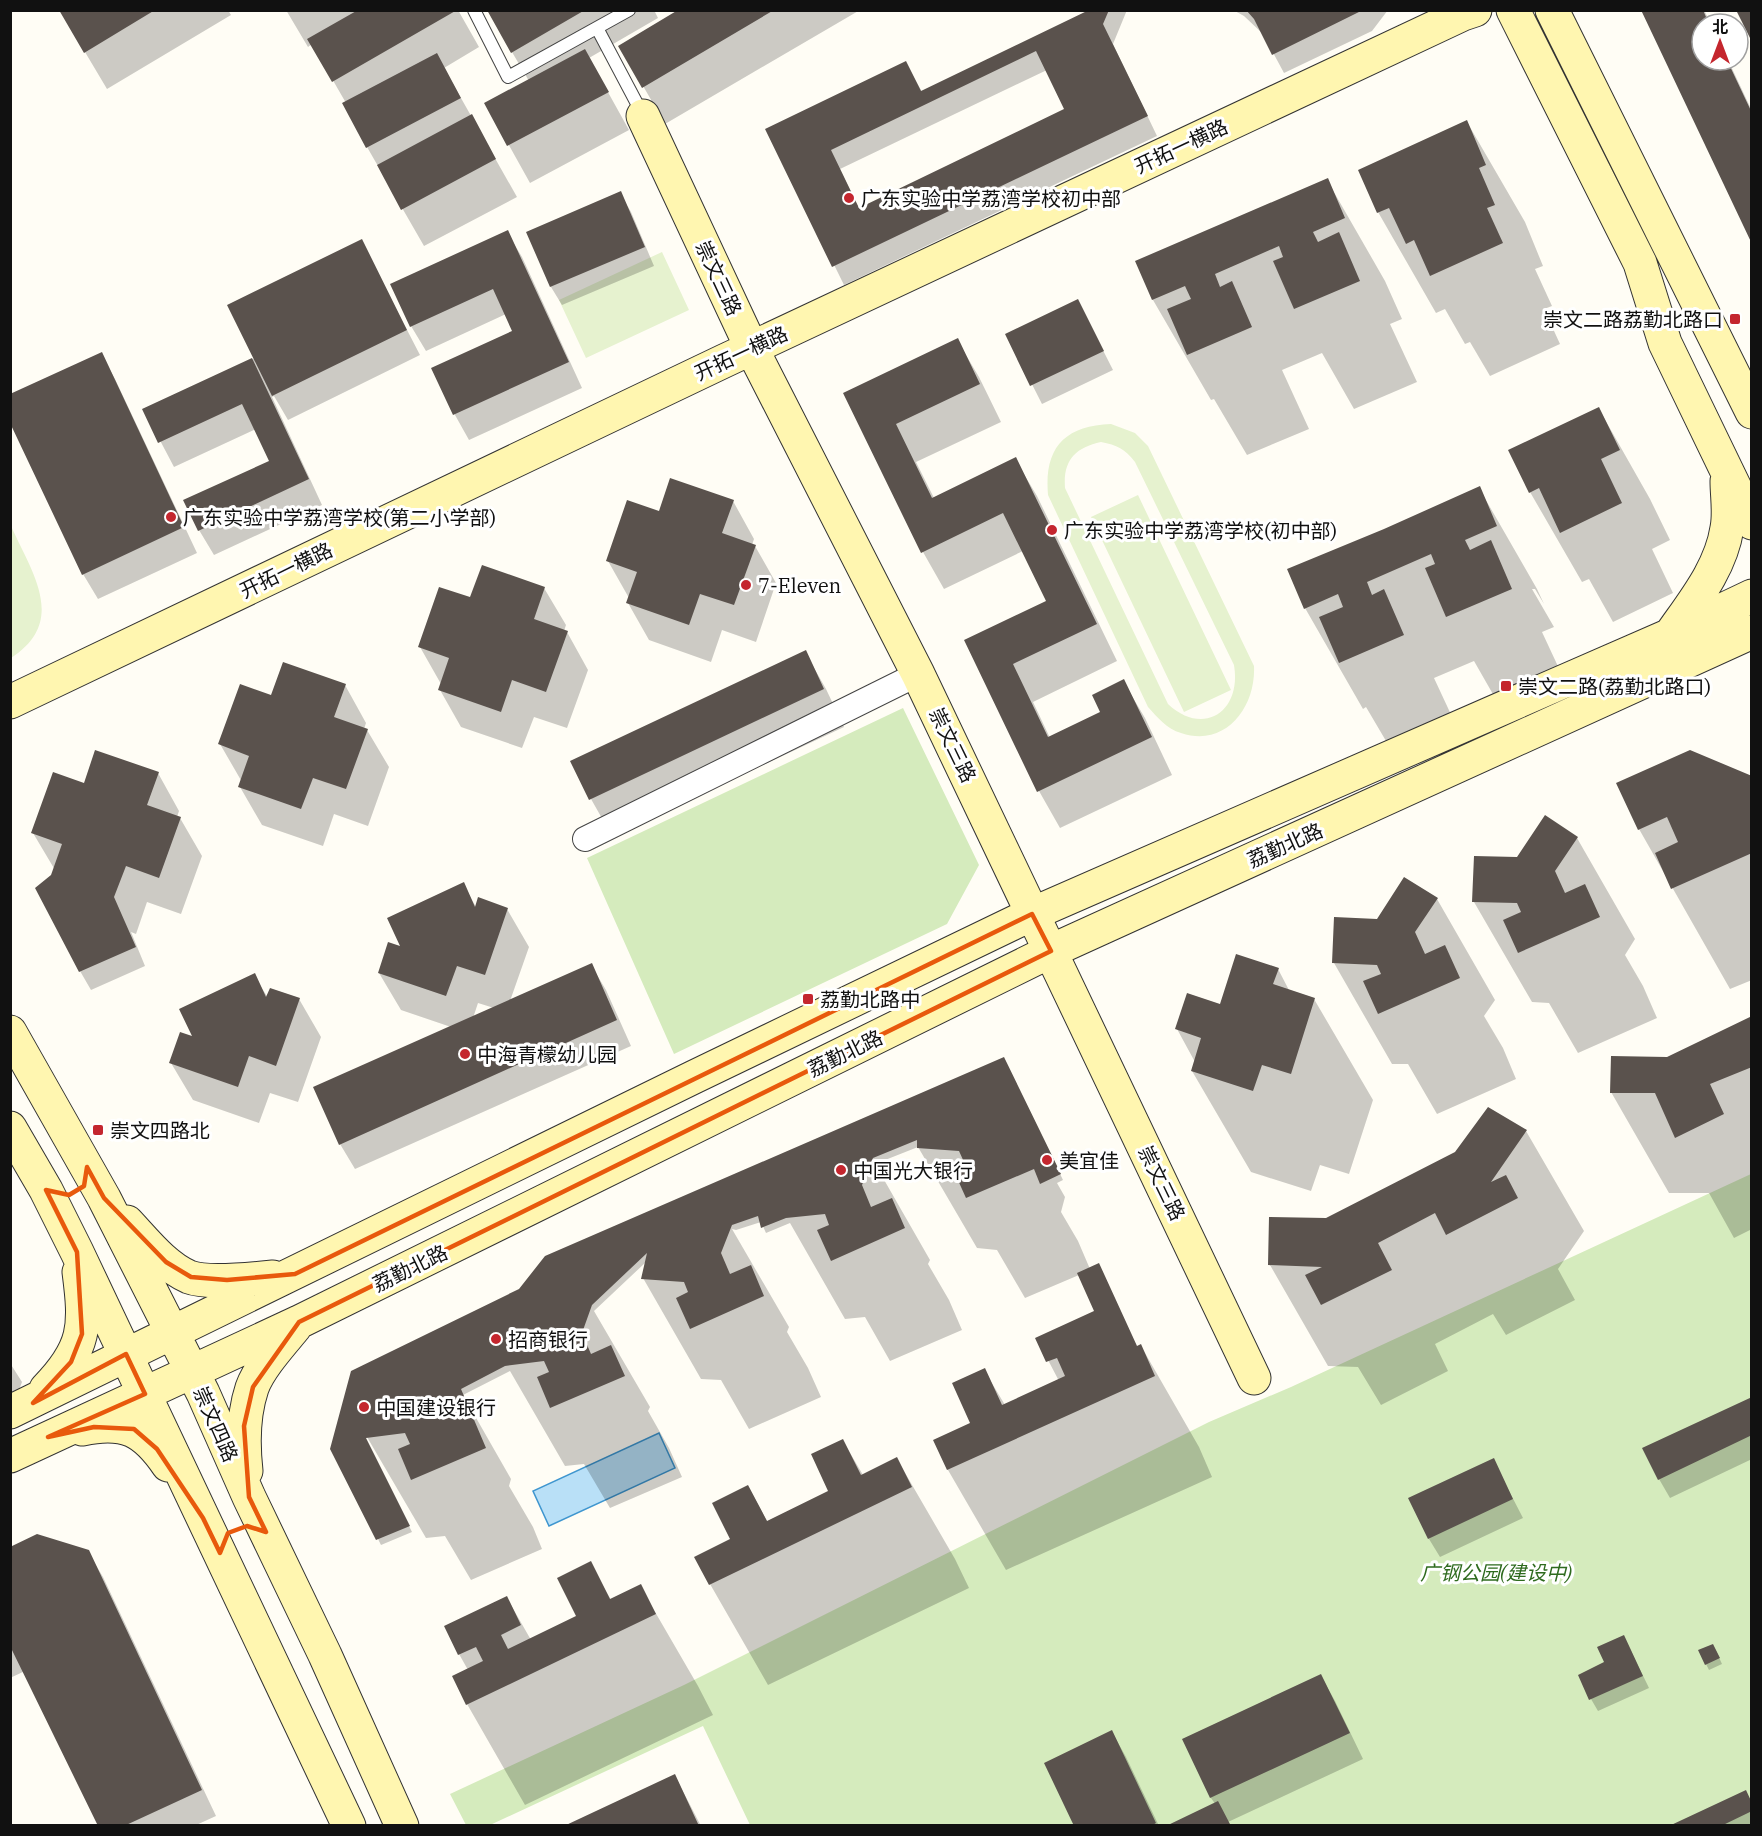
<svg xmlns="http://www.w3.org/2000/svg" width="1762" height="1836" viewBox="0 0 1762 1836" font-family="'IBM Plex Serif','Noto Sans SC',serif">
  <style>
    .green { fill: #d5ebbd }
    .pitch { fill: #e6f2cf; fill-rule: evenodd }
    .water { fill: #b9e0f7; stroke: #3f96cf; stroke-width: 1.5 }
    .shadow { fill: #0003; fill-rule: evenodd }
    .building { fill: #5a524d; fill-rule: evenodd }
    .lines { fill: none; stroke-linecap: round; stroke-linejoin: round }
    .lane-casing { stroke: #444; stroke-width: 14 }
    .street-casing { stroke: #444; stroke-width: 26 }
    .secondary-casing { stroke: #333; stroke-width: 35 }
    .lane { stroke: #fff; stroke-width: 12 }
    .street { stroke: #fff; stroke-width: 24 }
    .secondary { stroke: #fff6b0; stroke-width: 33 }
    .marked { fill: none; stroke: #e8590c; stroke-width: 4.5; stroke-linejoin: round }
    .poi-dot { fill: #c4262e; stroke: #fff; stroke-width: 2 }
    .labels { text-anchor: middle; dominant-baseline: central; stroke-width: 6; stroke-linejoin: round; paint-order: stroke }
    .street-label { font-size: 20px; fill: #111; stroke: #fff }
    .poi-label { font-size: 20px; fill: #111; stroke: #fff; text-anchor: start }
    .park-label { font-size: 20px; font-style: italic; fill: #2f6b1f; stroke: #fff }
  </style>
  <rect width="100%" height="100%" fill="#fffdf5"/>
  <path class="green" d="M 903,708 L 979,865 L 947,924 L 674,1054 L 587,858 Z
    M 1751,1174 L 1751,1825 L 750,1825 L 703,1726 L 490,1825 L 466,1825 L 450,1794 L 684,1685 L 1209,1422 L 1291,1387 Z"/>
  <path class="pitch" d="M 662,252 L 689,310 L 586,358 L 559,300 Z
    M 1111,424 L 1135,433 L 1148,446 L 1254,666 C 1256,708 1225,748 1181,733 C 1167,729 1157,717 1148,707 L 1048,495 C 1044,448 1064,426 1111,424 ZM 1101,442 C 1117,445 1125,449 1135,462 L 1234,665 C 1242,712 1203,737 1168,704 L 1065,488 C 1063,460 1075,448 1101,442 Z
    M 1138,495 L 1231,690 L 1184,712 L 1091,517 Z
    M 11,526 C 32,573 68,621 11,658 Z"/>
  <path class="water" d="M 659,1433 L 675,1468 L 549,1526 L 533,1491 Z"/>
  <path class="shadow" d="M 60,10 L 228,10 L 231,15 L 107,89 Z
    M 286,10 L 458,10 L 479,47 L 444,68 L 517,197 L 424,246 L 367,147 L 346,103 L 312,44 L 308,47 Z
    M 654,10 L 658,18 L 589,58 L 629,130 L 530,183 L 486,104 L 529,81 L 488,11 Z
    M 681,10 L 860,10 L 665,124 L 620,46 Z
    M 1092,10 L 1127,10 L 1113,44 L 1157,136 L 844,285 L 767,129 L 906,63 L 922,92 ZM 1047,70 L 1066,109 L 859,209 L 840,169 Z
    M 1233,10 L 1388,10 L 1372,31 L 1284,73 L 1263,34 L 1244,16 Z
    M 1643,10 L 1704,10 L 1711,24 L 1702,24 L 1702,60 L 1728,60 L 1752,111 L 1752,240 Z
    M 1467,122 L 1525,222 L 1543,266 L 1535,269 L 1552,306 L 1544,309 L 1560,344 L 1490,376 L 1470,342 L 1465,344 L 1445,309 L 1436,313 L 1378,212 Z
    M 1327,180 L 1385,281 L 1402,319 L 1390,324 L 1417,382 L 1354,409 L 1322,353 L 1282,370 L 1309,429 L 1247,455 L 1214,399 L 1211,400 L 1153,300 L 1137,262 Z
    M 620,193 L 631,212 L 654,266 L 562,305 L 551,287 L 528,233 Z
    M 507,232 L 522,257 L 582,388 L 469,440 L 455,415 L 433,369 L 514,332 L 506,314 L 426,351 L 411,326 Z
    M 361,241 L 420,355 L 288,420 L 274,396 L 272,397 L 322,505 L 214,555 L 199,530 L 271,461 L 256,429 L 174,467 L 144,410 L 255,358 Z
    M 1078,301 L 1113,370 L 1042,404 L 1007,335 Z
    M 957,340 L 979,377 L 1001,422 L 916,462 L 934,498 L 1015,459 L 1037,496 L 1117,661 L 1033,702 L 1050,738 L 1102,713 L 1123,681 L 1145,718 L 1172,775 L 1060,828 L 1039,791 L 966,641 L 1048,602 L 1023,551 L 944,589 L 923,552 L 845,394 Z
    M 101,354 L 115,379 L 197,553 L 98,599 L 83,574 Z
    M 1599,409 L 1650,499 L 1670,540 L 1652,549 L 1673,593 L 1613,622 L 1589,579 L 1582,582 L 1530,492 L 1510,451 Z
    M 1479,488 L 1537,589 L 1544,604 L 1535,589 L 1532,589 L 1554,627 L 1542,632 L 1569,690 L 1506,717 L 1474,661 L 1434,678 L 1461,736 L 1399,763 L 1366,707 L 1363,709 L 1305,608 L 1385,530 Z
    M 733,501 L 754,539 L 752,545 L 755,546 L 776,583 L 756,642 L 722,630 L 711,662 L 649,640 L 628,603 L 629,598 L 608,561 L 660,513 Z
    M 544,588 L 566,625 L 564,631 L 567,632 L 588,670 L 567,728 L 534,717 L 522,748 L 461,727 L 440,690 L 441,684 L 420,647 L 471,599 Z
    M 805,652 L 826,689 L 844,727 L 612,836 L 591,799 Z
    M 345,685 L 366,723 L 364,729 L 367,730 L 389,767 L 368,826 L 334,814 L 323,846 L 262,825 L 240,787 L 242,782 L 220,744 L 272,697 Z
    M 158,773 L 179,811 L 177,817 L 180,818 L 202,856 L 181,914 L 147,902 L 136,934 L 131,932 L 145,966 L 91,990 L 80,971 L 53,876 L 55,870 L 33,833 L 85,785 Z
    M 1752,778 L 1752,980 L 1730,989 L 1639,829 Z
    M 1577,838 L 1635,939 L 1625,955 L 1643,986 L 1657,1018 L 1578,1053 L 1549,1003 L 1532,1002 L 1474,902 L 1518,859 Z
    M 463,884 L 476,907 L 507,909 L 529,947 L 510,1001 L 591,965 L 606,990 L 631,1046 L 355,1169 L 340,1144 L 451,1027 L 401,1010 L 379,973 ZM 478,1003 L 494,1008 L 473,1018 Z
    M 1437,899 L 1495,1000 L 1484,1016 L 1503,1048 L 1516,1079 L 1437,1114 L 1408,1064 L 1392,1064 L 1334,963 L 1377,920 Z
    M 1278,969 L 1290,992 L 1314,999 L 1373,1100 L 1349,1174 L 1320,1165 L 1311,1191 L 1251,1172 L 1192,1071 L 1195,1062 L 1177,1029 L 1221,1005 Z
    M 254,975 L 268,998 L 299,999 L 321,1037 L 298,1102 L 270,1093 L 259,1123 L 193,1100 L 171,1063 Z
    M 1752,1018 L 1752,1229 L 1734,1238 L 1709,1193 L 1669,1193 L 1611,1092 L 1667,1059 Z
    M 1007,1065 L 1063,1180 L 1057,1183 L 1065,1197 L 1061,1212 L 1078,1241 L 1090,1269 L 1137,1348 L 1141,1346 L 1199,1447 L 1212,1477 L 1006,1570 L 948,1470 L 935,1441 L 972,1424 L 984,1370 L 1005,1405 L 1059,1381 L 1037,1339 L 1096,1312 L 1079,1275 L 1025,1298 L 997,1250 L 977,1248 L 918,1147 L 875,1164 L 930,1260 L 928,1264 L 949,1300 L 962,1330 L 890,1361 L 865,1317 L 845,1319 L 790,1223 L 766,1233 L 761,1222 L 736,1230 L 732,1229 L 789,1327 L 787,1332 L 808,1368 L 821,1397 L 749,1429 L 721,1380 L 701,1379 L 643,1278 L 646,1262 L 594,1311 L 650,1407 L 648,1411 L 669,1448 L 682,1477 L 610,1508 L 584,1464 L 565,1466 L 510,1371 L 463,1395 L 511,1479 L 509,1486 L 533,1527 L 542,1549 L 471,1580 L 445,1536 L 426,1538 L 367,1437 L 365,1438 L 412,1532 L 381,1545 L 378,1539 L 352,1372 Z
    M 1526,1131 L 1584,1231 L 1558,1269 L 1575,1300 L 1506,1335 L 1493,1314 L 1435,1344 L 1448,1371 L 1381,1405 L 1358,1367 L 1328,1366 L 1270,1265 L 1326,1220 Z
    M 10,1363 L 22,1382 L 10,1414 Z
    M 1752,1398 L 1752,1459 L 1670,1498 L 1659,1479 Z
    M 843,1441 L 863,1475 L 897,1459 L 955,1559 L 969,1588 L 768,1685 L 710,1584 L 732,1540 L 748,1486 L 768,1523 L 830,1491 Z
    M 1493,1460 L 1523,1518 L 1440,1557 L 1429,1539 Z
    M 10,1548 L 88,1552 L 103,1577 L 216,1816 L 194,1826 L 99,1826 L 25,1671 L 10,1678 Z
    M 590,1563 L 611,1600 L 640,1586 L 698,1686 L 713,1715 L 525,1805 L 467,1704 L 454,1677 L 468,1670 L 459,1654 L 507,1598 L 531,1640 L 578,1617 Z
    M 1630,1649 L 1649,1688 L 1598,1711 L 1591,1699 Z
    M 1716,1651 L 1722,1664 L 1709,1670 L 1706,1664 Z
    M 1321,1676 L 1335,1701 L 1363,1759 L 1228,1822 L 1211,1798 L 1184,1740 Z
    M 1112,1732 L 1126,1757 L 1159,1826 L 1075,1826 Z
    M 675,1776 L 701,1826 L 568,1826 Z
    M 1752,1803 L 1752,1826 L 1672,1826 Z"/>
  <path class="building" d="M 59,10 L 155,10 L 84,53 Z
    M 358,10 L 457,10 L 332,82 L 307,39 Z
    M 487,10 L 585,10 L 511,53 Z
    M 678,10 L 774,10 L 642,88 L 618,46 Z
    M 1089,10 L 1109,10 L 1103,24 L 1148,116 L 832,267 L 765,129 L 906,61 L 921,91 ZM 1036,51 L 1064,109 L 859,208 L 831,150 Z
    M 1246,10 L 1363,10 L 1272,55 L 1254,19 Z
    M 1641,10 L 1703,10 L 1709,24 L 1702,24 L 1702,60 L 1727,60 L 1752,113 L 1752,244 Z
    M 1736,10 L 1752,10 L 1752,42 Z
    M 585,49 L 609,92 L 507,146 L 484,103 Z
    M 437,53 L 461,98 L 366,148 L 342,103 Z
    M 472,114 L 496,159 L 401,210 L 377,165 Z
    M 1467,120 L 1486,165 L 1479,168 L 1495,205 L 1487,208 L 1503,243 L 1430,276 L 1414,240 L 1406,244 L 1389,208 L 1377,213 L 1358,170 Z
    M 1328,178 L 1345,218 L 1313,232 L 1318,242 L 1339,232 L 1360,281 L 1294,309 L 1273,261 L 1283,257 L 1279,246 L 1215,274 L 1220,287 L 1232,281 L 1252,327 L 1187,355 L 1167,309 L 1191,299 L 1185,286 L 1152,300 L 1135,261 Z
    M 621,191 L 645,247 L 550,287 L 526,232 Z
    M 508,230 L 569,362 L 453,415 L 431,368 L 512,331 L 493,289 L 410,327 L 390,284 Z
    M 362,239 L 407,330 L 272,396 L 227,305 Z
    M 1078,299 L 1104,351 L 1030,386 L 1005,334 Z
    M 958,338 L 980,384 L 896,424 L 932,498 L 1016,457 L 1097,624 L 1013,664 L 1048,737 L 1100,712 L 1092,695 L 1124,679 L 1152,737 L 1037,792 L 964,640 L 1046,601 L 1003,513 L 921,553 L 843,393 Z
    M 102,352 L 184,527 L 82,575 L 10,423 L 10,394 Z
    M 252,358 L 309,479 L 198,531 L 183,500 L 269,461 L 242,404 L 158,443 L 142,409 Z
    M 1599,407 L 1620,450 L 1601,459 L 1622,503 L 1560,533 L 1539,488 L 1529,493 L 1508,450 Z
    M 670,478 L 734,500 L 722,533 L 756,545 L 734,605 L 700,594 L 689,625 L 626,603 L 637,572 L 606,561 L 627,500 L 659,511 Z
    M 1480,486 L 1497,526 L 1465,540 L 1470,550 L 1491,540 L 1512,589 L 1446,617 L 1425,568 L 1435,564 L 1431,554 L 1367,582 L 1372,595 L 1384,589 L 1404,635 L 1339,663 L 1319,617 L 1343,607 L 1338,594 L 1304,609 L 1287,569 L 1384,529 Z
    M 482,565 L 545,587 L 534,619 L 568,631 L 546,692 L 512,680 L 501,712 L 438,690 L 449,658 L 418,647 L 439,587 L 470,597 Z
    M 806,650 L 824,689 L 589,800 L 570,761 Z
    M 283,662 L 346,684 L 334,717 L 368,729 L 346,789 L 313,778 L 301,809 L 238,787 L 249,756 L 218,744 L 240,684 L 271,695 Z
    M 95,750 L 159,772 L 147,805 L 181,817 L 159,878 L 126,866 L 114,897 L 136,947 L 79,972 L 35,888 L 51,875 L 62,844 L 31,833 L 53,772 L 84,783 Z
    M 1690,750 L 1752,776 L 1752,853 L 1671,889 L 1655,853 L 1678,842 L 1667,817 L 1638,830 L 1616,783 Z
    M 1545,815 L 1578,837 L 1555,871 L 1565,893 L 1585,884 L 1600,917 L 1518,953 L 1503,920 L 1521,912 L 1517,903 L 1472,902 L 1474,856 L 1517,857 Z
    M 1404,877 L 1438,898 L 1415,932 L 1425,954 L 1445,945 L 1460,978 L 1378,1014 L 1363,981 L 1381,974 L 1377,965 L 1332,963 L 1334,917 L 1377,919 Z
    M 464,882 L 475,907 L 478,897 L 508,908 L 485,975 L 457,966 L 446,996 L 378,973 L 388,942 L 400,946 L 387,918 Z
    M 1236,954 L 1279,968 L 1273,984 L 1315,998 L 1291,1074 L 1262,1065 L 1253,1091 L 1191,1071 L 1201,1038 L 1175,1029 L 1187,993 L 1220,1004 Z
    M 592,963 L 617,1020 L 339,1145 L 313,1087 Z
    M 255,973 L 266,997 L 270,988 L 300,998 L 276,1066 L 249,1056 L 238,1087 L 169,1063 L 180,1032 L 192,1036 L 179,1009 Z
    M 1752,1016 L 1752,1067 L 1710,1084 L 1724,1114 L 1675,1138 L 1655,1093 L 1610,1093 L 1611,1056 L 1667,1057 Z
    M 1004,1057 L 1061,1174 L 1040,1184 L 1034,1169 L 966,1198 L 952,1167 L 964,1162 L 959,1151 L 917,1148 L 917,1140 L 873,1158 L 862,1185 L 871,1207 L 892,1198 L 905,1228 L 831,1261 L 817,1230 L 829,1225 L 825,1214 L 786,1218 L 761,1228 L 758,1216 L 732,1225 L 721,1253 L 730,1274 L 751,1265 L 764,1296 L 690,1329 L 676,1298 L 688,1292 L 684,1282 L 641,1279 L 647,1253 L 592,1305 L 582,1333 L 591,1354 L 611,1345 L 625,1376 L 550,1408 L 537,1377 L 549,1372 L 544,1361 L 505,1366 L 461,1389 L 486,1448 L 411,1480 L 398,1449 L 410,1444 L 405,1433 L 366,1438 L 410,1526 L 376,1540 L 330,1449 L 351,1371 L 519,1289 L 545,1256 Z
    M 1488,1107 L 1527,1130 L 1491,1182 L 1506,1175 L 1518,1198 L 1446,1235 L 1435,1213 L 1378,1243 L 1392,1270 L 1321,1305 L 1305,1275 L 1322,1267 L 1268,1265 L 1269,1217 L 1326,1218 L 1455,1152 Z
    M 1099,1263 L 1137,1346 L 1141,1344 L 1155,1376 L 947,1470 L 933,1440 L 970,1423 L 952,1383 L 985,1368 L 1002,1405 L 1065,1376 L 1057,1358 L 1046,1362 L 1035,1338 L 1094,1311 L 1077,1273 Z
    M 1752,1397 L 1752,1435 L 1658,1480 L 1642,1448 Z
    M 843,1439 L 861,1475 L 897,1457 L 912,1487 L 709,1585 L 694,1557 L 730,1539 L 712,1503 L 748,1485 L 767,1521 L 828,1491 L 811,1454 Z
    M 1494,1458 L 1513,1499 L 1428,1539 L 1408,1498 Z
    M 37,1534 L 89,1550 L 202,1790 L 124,1826 L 98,1826 L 10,1646 L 10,1547 Z
    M 591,1561 L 610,1599 L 641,1584 L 656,1614 L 466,1705 L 452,1676 L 483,1661 L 476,1647 L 458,1655 L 444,1626 L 507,1596 L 521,1625 L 501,1635 L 508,1649 L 576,1616 L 557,1578 Z
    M 1624,1635 L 1643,1676 L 1589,1700 L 1578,1675 L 1604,1662 L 1597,1647 Z
    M 1713,1644 L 1720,1658 L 1705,1665 L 1698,1650 Z
    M 1321,1674 L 1350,1733 L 1210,1798 L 1182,1739 Z
    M 1112,1730 L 1156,1823 L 1151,1826 L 1074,1826 L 1044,1763 Z
    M 675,1774 L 699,1826 L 564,1826 Z
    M 1746,1790 L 1752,1803 L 1752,1811 L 1721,1826 L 1669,1826 Z
    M 1218,1801 L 1231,1826 L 1166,1826 Z"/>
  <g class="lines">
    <defs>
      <path id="lane" d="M 474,10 L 508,77 L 629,10
        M 597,28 L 643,115"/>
      <path id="street" d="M 585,839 L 918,674"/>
      <path id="secondary" d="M 1513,10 L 1640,263 L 1665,343 L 1752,523
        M 1552,10 L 1752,412
        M 643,116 L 752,349 L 918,674 L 1254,1378
        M 1671,634 C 1694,601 1721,568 1727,528 C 1730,513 1727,496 1727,481
        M 10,702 L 724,361 L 1463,14 L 1475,10
        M 10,1032 L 104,1198 L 203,1393 L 249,1497 L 325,1655 L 402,1826
        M 10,1128 L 46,1190 L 77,1252 L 349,1826
        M 127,1222 C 145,1241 164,1266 189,1277 C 207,1284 253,1279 273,1277
        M 46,1389 C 86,1348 86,1326 79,1272
        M 10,1412 L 694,1077 L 1032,914 L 1670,635 L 1752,596
        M 82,1429 C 125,1420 144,1430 168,1465
        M 10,1456 L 299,1322 L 1051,951 L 1752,632
        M 246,1471 C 243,1444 243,1415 252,1388 C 259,1368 281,1344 295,1327"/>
    </defs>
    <use href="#lane" class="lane-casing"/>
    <use href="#street" class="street-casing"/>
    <use href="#secondary" class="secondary-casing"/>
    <use href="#lane" class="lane"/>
    <use href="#street" class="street"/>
    <use href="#secondary" class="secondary"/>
  </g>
  <path class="marked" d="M 1032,914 L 1051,951 L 299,1322 L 253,1387 L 244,1426 L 249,1497 L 266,1532 L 247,1526 L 228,1533 L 220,1553 L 203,1518 L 157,1449 L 134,1429 L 94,1427 L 48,1437 L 145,1394 L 126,1354 L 33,1403 L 71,1362 L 82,1334 L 77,1252 L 46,1190 L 69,1195 L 84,1186 L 87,1167 L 104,1198 L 166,1262 L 191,1277 L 227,1280 L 295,1274 Z"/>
  <g class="poi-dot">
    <circle cx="849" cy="198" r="6"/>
    <rect x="1729" y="313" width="12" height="12" rx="3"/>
    <circle cx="171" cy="517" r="6"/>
    <circle cx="1052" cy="530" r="6"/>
    <circle cx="746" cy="585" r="6"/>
    <rect x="1500" y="680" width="12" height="12" rx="3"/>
    <rect x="802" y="993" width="12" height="12" rx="3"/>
    <circle cx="465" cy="1054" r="6"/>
    <rect x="92" y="1124" width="12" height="12" rx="3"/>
    <circle cx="1047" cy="1160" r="6"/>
    <circle cx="841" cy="1170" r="6"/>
    <circle cx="496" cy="1339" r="6"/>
    <circle cx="364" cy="1407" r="6"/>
  </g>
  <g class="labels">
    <g class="street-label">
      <text transform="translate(1181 146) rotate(-25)">开拓一横路</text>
      <text transform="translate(719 278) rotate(65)">崇文三路</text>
      <text transform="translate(741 353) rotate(-25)">开拓一横路</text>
      <text transform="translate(286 570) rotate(-26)">开拓一横路</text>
      <text transform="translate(953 745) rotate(64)">崇文三路</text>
      <text transform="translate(1285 845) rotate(-24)">荔勤北路</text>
      <text transform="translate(845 1053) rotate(-26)">荔勤北路</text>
      <text transform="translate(1162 1183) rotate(64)">崇文三路</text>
      <text transform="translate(410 1268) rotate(-26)">荔勤北路</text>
      <text transform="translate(216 1424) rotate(66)">崇文四路</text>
    </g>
    <g class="poi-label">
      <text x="861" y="198">广东实验中学荔湾学校初中部</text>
      <text x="1723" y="319" text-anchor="end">崇文二路荔勤北路口</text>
      <text x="183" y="517">广东实验中学荔湾学校(第二小学部)</text>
      <text x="1064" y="530">广东实验中学荔湾学校(初中部)</text>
      <text x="758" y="585">7-Eleven</text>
      <text x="1518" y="686">崇文二路(荔勤北路口)</text>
      <text x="820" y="999">荔勤北路中</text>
      <text x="477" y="1054">中海青檬幼儿园</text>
      <text x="110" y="1130">崇文四路北</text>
      <text x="1059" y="1160">美宜佳</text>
      <text x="853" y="1170">中国光大银行</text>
      <text x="508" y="1339">招商银行</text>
      <text x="376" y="1407">中国建设银行</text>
    </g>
    <g class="park-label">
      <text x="1496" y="1572">广钢公园(建设中)</text>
    </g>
  </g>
  <rect width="1762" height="1836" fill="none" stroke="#111111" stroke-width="24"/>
  <g transform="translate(1720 42)"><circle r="28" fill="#ffffff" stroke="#a0a0a0" stroke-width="1.5"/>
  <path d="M0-4.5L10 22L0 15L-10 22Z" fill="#c4262e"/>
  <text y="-9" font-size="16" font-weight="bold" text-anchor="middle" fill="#111111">北</text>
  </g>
</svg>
